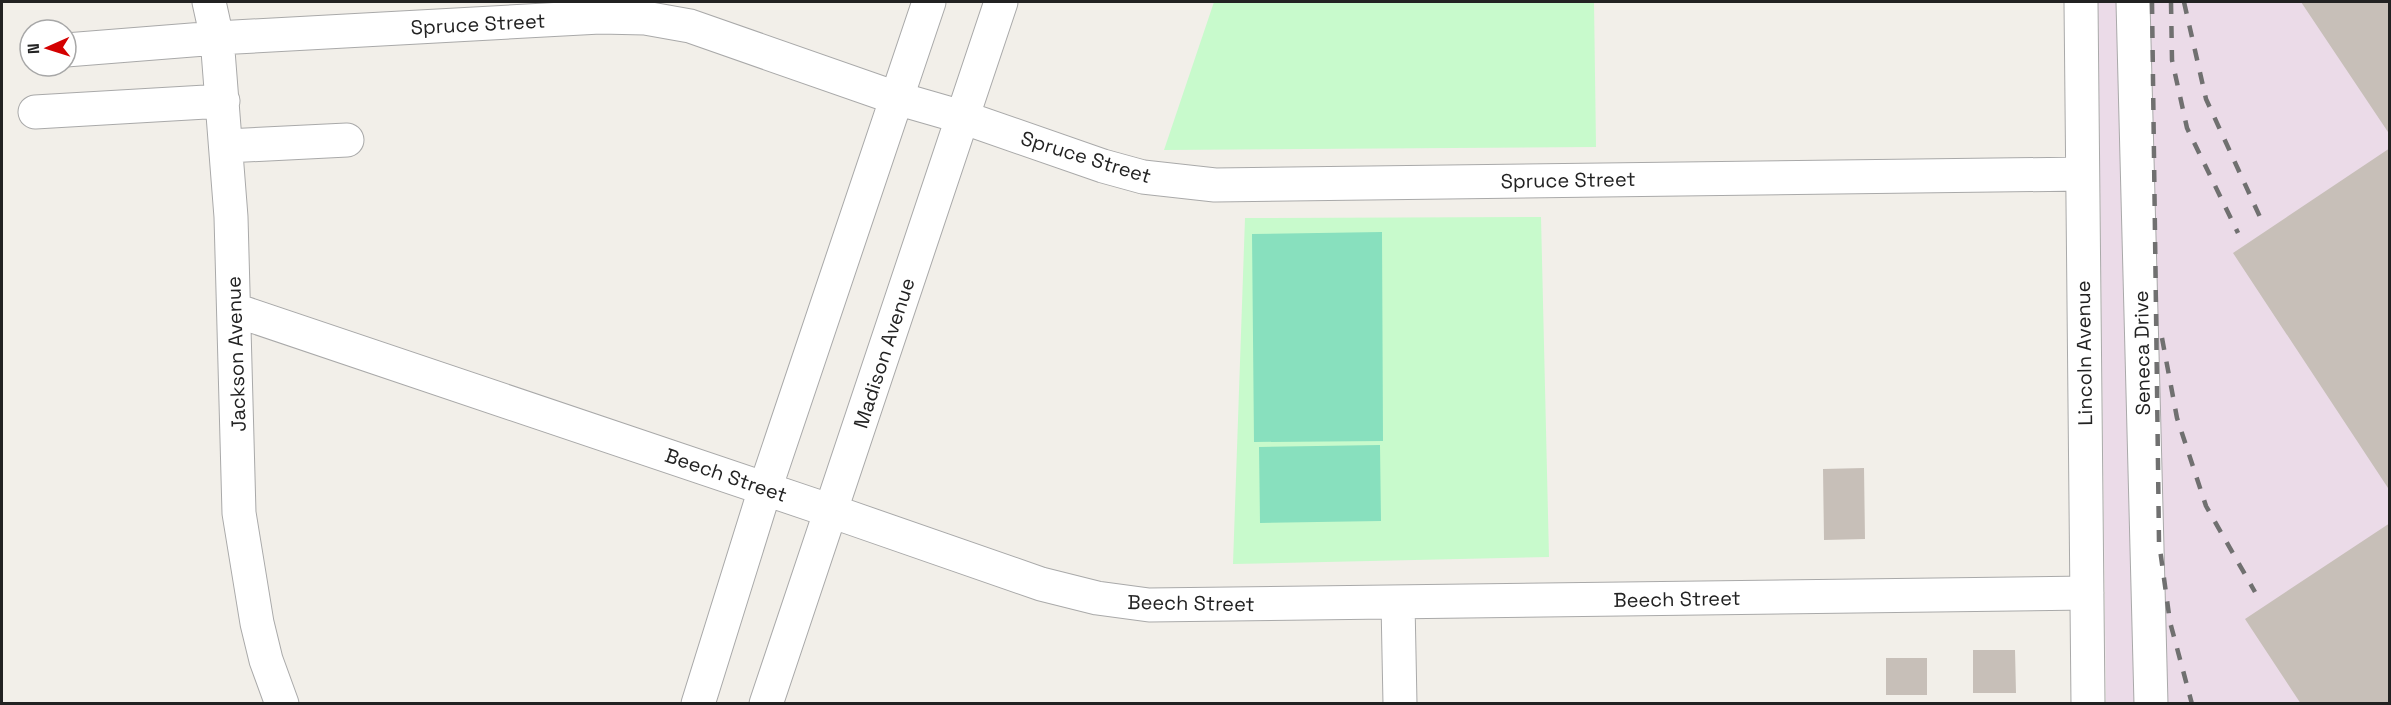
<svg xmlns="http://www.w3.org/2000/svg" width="2391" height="705" viewBox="0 0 2391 705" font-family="'Space Grotesk',sans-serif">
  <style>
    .industrial { fill: #ebdbe8 }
    .park { fill: #c8facc }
    .pitch { fill: #88e0be }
    .building { fill: #c7bfb8 }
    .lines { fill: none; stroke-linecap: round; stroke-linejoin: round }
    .minor-casing { stroke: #a9a9a9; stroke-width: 35 }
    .minor { stroke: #fff; stroke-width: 33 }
    .rail { stroke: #707070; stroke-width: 4.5; stroke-dasharray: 12 12; stroke-linecap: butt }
    .labels { text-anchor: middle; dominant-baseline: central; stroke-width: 6; stroke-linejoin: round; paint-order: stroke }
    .street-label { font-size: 20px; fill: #222; stroke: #fff }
  </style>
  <rect width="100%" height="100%" fill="#f2efe9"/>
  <path class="industrial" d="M 2098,2 L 2389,2 L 2389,703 L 2106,703 Z"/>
  <path class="park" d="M 1214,2 L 1594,2 L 1596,147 L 1164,150 Z
    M 1541,217 L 1549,557 L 1233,564 L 1245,218 Z"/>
  <path class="pitch" d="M 1382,232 L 1383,441 L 1254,442 L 1252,234 Z
    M 1380,445 L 1381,521 L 1260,523 L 1259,447 Z"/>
  <path class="building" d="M 2301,2 L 2390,2 L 2390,135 Z
    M 2390,148 L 2390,491 L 2233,253 Z
    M 1864,468 L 1865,539 L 1824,540 L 1823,469 Z
    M 2390,523 L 2390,704 L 2301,704 L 2245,619 Z
    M 1973,650 L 2015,650 L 2016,693 L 1973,693 Z
    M 1886,658 L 1927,658 L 1927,695 L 1886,695 Z"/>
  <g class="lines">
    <defs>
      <path id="minor" d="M 209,2 L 217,38 L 231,217 L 239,513 L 257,623 L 266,660 L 282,704
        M 2081,2 L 2088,704
        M 2133,2 L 2151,704
        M 66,50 L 217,38 L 600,17 L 645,18 L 690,26 L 896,98 L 962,117 L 1103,166 L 1143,177 L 1215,185 L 2082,174
        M 35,112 L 223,101
        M 226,146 L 347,140
        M 235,310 L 831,511 L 1041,584 L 1097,598 L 1149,605 L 2087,593
        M 1398,603 L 1400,704
        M 698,704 L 765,489 L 929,2
        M 766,704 L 1001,2"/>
    </defs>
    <use href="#minor" class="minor-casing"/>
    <use href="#minor" class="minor"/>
    <path class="rail" d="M 2152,2 L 2159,542 L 2170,622 L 2192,704
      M 2171,2 L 2172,60 L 2187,128 L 2238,233
      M 2184,2 L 2206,99 L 2260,217
      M 2162,338 L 2177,418 L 2206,506 L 2255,592"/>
  </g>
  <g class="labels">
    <g class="street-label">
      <text transform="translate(478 24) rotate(-3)">Spruce Street</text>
      <text transform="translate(1086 157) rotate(17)">Spruce Street</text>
      <text transform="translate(1568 180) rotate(-1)">Spruce Street</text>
      <text transform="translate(884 353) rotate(-72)">Madison Avenue</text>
      <text transform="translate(2084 353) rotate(-91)">Lincoln Avenue</text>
      <text transform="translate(2142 353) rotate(-91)">Seneca Drive</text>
      <text transform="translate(236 354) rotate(-92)">Jackson Avenue</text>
      <text transform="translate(726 475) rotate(19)">Beech Street</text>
      <text transform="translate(1677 599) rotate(-1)">Beech Street</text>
      <text transform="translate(1191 603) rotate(1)">Beech Street</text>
    </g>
  </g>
  <rect width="2391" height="705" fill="none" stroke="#222222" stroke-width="6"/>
  <g transform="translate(48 48) rotate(267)"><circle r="28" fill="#ffffff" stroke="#a7a7a7" stroke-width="1.5"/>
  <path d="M0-4.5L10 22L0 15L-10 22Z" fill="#d40000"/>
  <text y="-9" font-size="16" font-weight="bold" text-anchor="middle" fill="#222222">N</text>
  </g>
</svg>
